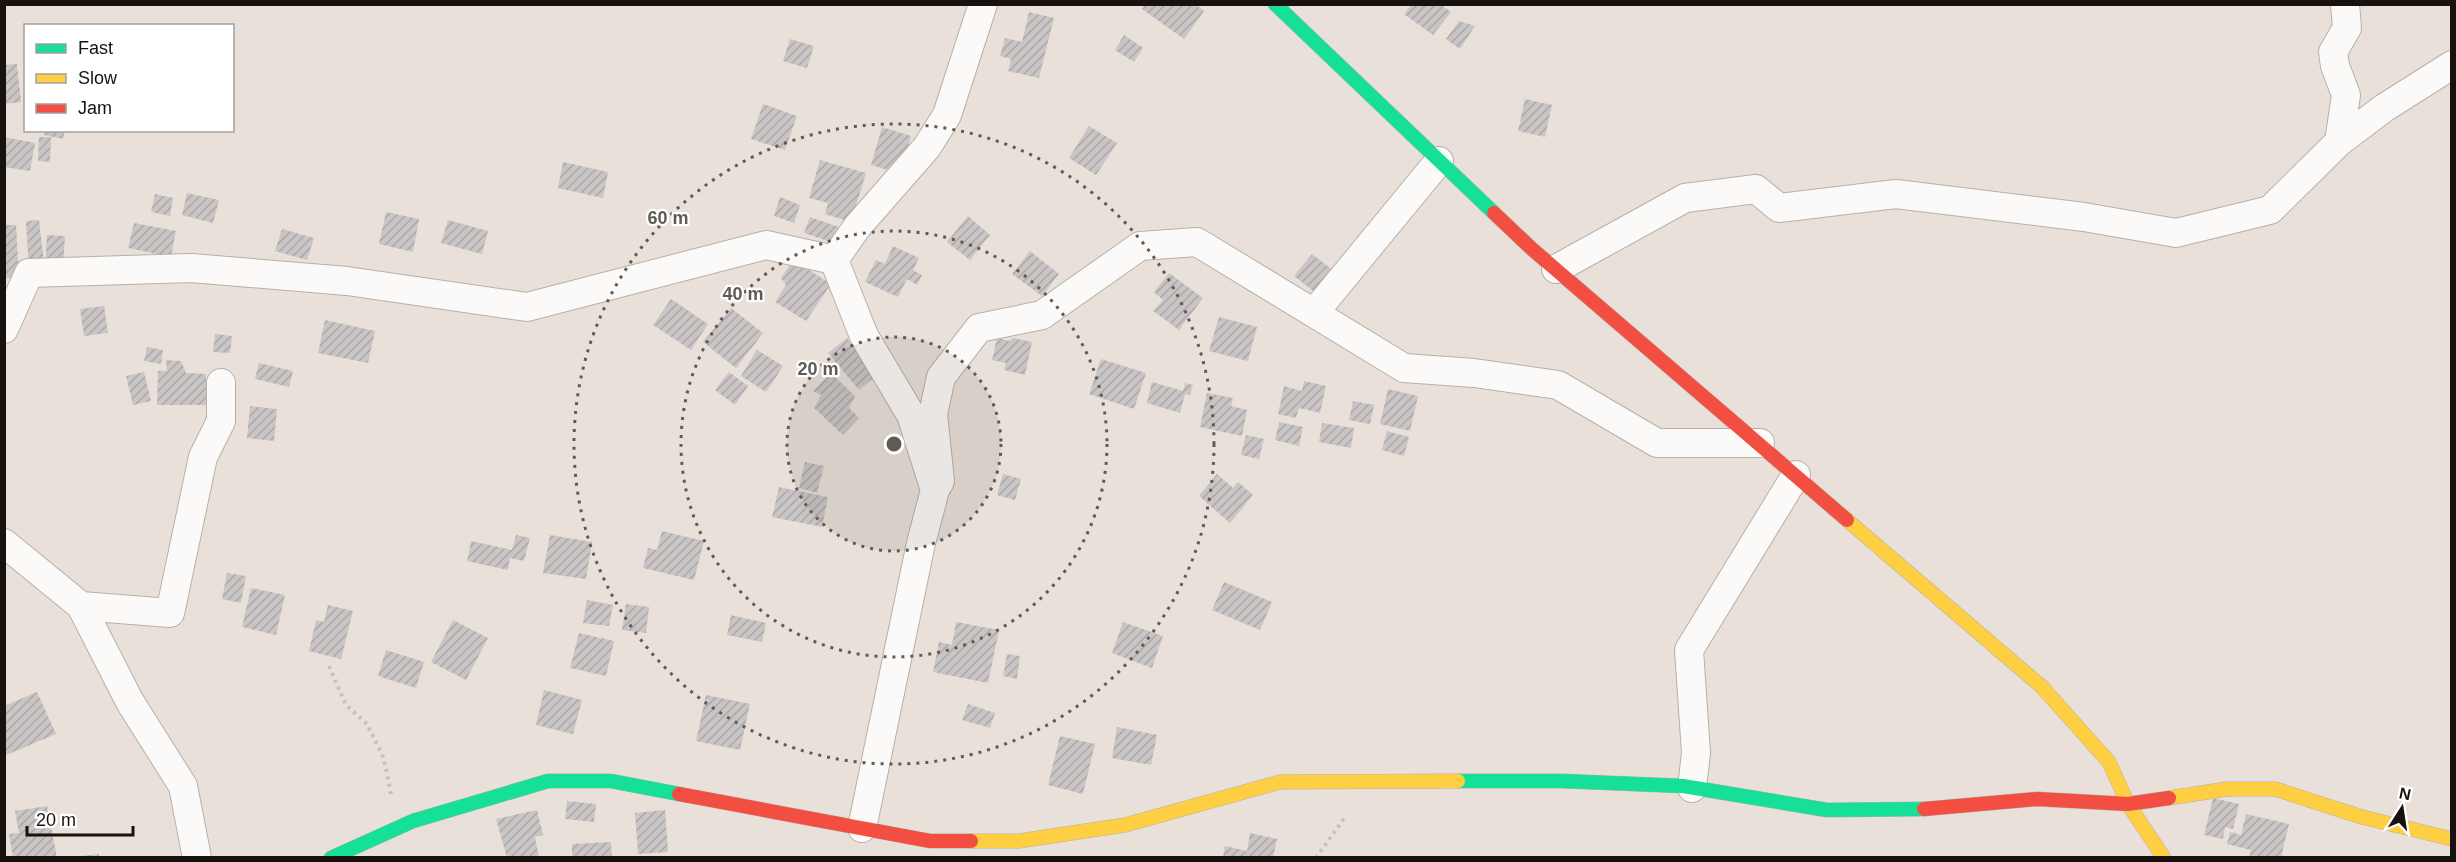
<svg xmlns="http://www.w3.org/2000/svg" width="2456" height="862" viewBox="0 0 2456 862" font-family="Arial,sans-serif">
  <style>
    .building { fill: url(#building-hatch) }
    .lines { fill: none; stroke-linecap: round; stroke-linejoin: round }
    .street-casing { stroke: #b5b0a9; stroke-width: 30 }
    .fast-casing { stroke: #b5b0a9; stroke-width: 15 }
    .slow-casing { stroke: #b5b0a9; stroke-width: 15 }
    .jam-casing { stroke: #b5b0a9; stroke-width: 15 }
    .path { stroke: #c3c1be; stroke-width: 4; stroke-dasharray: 3 4.5; stroke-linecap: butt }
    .street { stroke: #fcfaf9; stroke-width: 28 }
    .fast { stroke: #16e098; stroke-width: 14 }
    .slow { stroke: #ffcf43; stroke-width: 14 }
    .jam { stroke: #f24e42; stroke-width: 14 }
    .ring { fill: none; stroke: #605a54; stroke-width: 3; stroke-dasharray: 3 6 }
    .centre { fill: #605a54; stroke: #fff; stroke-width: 3 }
    .ring-label { font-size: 18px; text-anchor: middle; font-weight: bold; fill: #605a54; stroke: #fff; stroke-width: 4.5; stroke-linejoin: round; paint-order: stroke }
  </style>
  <defs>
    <pattern id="building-hatch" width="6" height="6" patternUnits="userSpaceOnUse" patternTransform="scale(1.5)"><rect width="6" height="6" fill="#c9c5c5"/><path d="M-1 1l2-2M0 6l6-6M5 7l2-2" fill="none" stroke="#aca8a8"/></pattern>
  </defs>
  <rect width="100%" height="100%" fill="#e9e1d9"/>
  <path class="building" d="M 1145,4 L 1195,4 L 1204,11 L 1184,39 L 1142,9 Z
    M 1412,4 L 1440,4 L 1451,12 L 1433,35 L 1404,14 Z
    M 1029,12 L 1054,18 L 1039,78 L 1008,71 L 1011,59 L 1000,56 L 1005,38 L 1022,42 Z
    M 1459,21 L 1475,26 L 1460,49 L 1446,39 Z
    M 1124,35 L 1143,48 L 1134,62 L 1115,50 Z
    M 790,39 L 814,46 L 807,68 L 783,61 Z
    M 17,64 L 21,102 L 4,104 L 4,65 Z
    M 1525,99 L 1552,105 L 1545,137 L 1518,131 Z
    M 763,104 L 797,116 L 785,150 L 751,139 Z
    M 1089,126 L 1117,143 L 1096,175 L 1069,158 Z
    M 882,127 L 911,136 L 901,174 L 871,165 Z
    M 45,130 L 65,130 L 63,139 L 44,135 Z
    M 4,137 L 35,143 L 30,171 L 4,167 Z
    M 39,137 L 51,137 L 50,162 L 38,161 Z
    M 820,160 L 866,173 L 851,222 L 825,214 L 828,203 L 809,198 Z
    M 563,162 L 608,172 L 603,198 L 558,188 Z
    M 187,193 L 219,200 L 213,223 L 182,215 Z
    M 155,194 L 173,198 L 170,216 L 151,212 Z
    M 780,197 L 800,205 L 794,223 L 774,216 Z
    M 386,212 L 419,219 L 413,252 L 379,244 Z
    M 968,216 L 990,235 L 970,260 L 947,242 Z
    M 810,217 L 839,227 L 834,243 L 804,233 Z
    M 39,220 L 45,270 L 47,235 L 65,236 L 63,271 L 29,273 L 26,221 Z
    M 448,220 L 488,231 L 482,254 L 441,243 Z
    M 134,223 L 176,231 L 171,257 L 128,248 Z
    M 4,225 L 16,225 L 19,277 L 4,278 Z
    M 282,229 L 314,238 L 307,260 L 275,251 Z
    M 893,246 L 919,258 L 913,270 L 922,275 L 917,285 L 907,279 L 898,297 L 865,282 L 876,260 L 885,264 Z
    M 1030,251 L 1059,274 L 1042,296 L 1012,274 Z
    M 1312,254 L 1334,271 L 1316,293 L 1294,276 Z
    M 793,260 L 831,284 L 806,321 L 775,302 L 786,285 L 781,278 Z
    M 1169,273 L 1203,298 L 1179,330 L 1153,311 L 1163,300 L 1154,292 Z
    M 671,299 L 708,324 L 691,350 L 653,325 Z
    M 104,306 L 108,333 L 84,336 L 80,309 Z
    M 731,308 L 763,333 L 736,368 L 703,342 Z
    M 1219,317 L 1257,327 L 1248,361 L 1209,351 Z
    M 325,320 L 375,331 L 368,363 L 318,353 Z
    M 215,334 L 232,336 L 230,353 L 213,352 Z
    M 847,338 L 877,375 L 859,390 L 828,353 Z
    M 997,338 L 1010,341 L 1013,338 L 1032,342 L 1025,375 L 1004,370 L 1006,363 L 992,360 Z
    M 147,347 L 163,350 L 161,364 L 144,361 Z
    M 757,350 L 783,366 L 766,392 L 741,376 Z
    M 1101,359 L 1146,373 L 1134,409 L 1089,394 Z
    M 166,360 L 181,361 L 186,373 L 206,374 L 206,405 L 157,405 L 158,371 L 167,371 Z
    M 259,363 L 293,371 L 289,387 L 255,379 Z
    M 144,372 L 151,401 L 133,405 L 126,376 Z
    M 729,372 L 748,386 L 735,405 L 715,390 Z
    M 831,373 L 855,396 L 849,408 L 859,418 L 843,435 L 814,408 L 821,395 L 813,391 Z
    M 1304,381 L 1326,386 L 1320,413 L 1299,408 L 1296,418 L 1278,414 L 1284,386 L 1302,391 Z
    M 1152,382 L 1183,391 L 1185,383 L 1193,385 L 1190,395 L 1185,394 L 1180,413 L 1147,403 Z
    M 1388,389 L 1418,396 L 1410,431 L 1380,424 Z
    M 1207,393 L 1233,398 L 1231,406 L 1247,410 L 1242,436 L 1200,427 Z
    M 1353,401 L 1374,405 L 1370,424 L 1349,420 Z
    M 250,406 L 277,409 L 274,441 L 247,438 Z
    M 1279,422 L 1303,427 L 1299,446 L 1275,440 Z
    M 1322,423 L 1354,428 L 1351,448 L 1319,442 Z
    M 1387,431 L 1409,437 L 1404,456 L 1382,450 Z
    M 1246,435 L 1264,439 L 1259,459 L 1241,455 Z
    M 805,462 L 824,466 L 817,493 L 799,488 Z
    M 1003,474 L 1021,479 L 1015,500 L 997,495 Z
    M 1217,474 L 1233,488 L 1238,482 L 1253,495 L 1230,523 L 1199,496 Z
    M 779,487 L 828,497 L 822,527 L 772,517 Z
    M 662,531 L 704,541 L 694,580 L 643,568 L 648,548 L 657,550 Z
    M 516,535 L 530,538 L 524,561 L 510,558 L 508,570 L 467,561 L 471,541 L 512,550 Z
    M 550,535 L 592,542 L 586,579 L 543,573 Z
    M 227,573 L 246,576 L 241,603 L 222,599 Z
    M 1224,582 L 1272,602 L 1260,630 L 1212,610 Z
    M 251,588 L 285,595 L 276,635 L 242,627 Z
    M 587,600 L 613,605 L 609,626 L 583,623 Z
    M 626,604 L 649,607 L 646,633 L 622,630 Z
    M 328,605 L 353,611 L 341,659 L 309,651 L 316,620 L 324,622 Z
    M 731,615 L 766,623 L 762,642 L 727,635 Z
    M 453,620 L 488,638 L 466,680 L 431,662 Z
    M 956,622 L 999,630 L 988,683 L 933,672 L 939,642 L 952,645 Z
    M 1123,622 L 1163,636 L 1152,668 L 1112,653 Z
    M 579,633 L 614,641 L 606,676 L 570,668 Z
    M 386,650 L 424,662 L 416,688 L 378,676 Z
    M 1007,654 L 1020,656 L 1017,679 L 1003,676 Z
    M 544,690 L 582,700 L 573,734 L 536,725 Z
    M 37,692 L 56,734 L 4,756 L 4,706 Z
    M 706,695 L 750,704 L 740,750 L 696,741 Z
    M 968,704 L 995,713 L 990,728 L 962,720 Z
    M 1117,727 L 1157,735 L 1151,765 L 1112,758 Z
    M 1060,736 L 1095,744 L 1083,794 L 1048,785 Z
    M 2213,798 L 2239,804 L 2233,829 L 2225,827 L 2223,839 L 2204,835 Z
    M 567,801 L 596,804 L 594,822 L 565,819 Z
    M 47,806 L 57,858 L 13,858 L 9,834 L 19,833 L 15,811 Z
    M 537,810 L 543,835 L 535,837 L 539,858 L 507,858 L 496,819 Z
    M 665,810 L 668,852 L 638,854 L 635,813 Z
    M 2246,814 L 2289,824 L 2281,858 L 2249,858 L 2251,850 L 2227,844 L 2230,832 L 2241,835 Z
    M 1250,833 L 1277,839 L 1273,858 L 1223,858 L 1225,846 L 1247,851 Z
    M 611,842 L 612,858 L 572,858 L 572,844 Z
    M 99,854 L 99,858 L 80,858 L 80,856 Z"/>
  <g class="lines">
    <defs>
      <path id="street" d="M 2339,142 L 2346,95 L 2335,66 L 2333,52 L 2347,28 L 2345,4
        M 1556,269 L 1685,198 L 1756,189 L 1779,208 L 1896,194 L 2084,217 L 2176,233 L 2270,210 L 2339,142 L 2384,108 L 2452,65
        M 1314,313 L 1439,161
        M 4,329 L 29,273 L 191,268 L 347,281 L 527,307 L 766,245 L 834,260
        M 935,490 L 940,481 L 933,414 L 941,377 L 979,328 L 1042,315 L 1140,246 L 1197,242 L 1404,368 L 1474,373 L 1558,385 L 1657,443 L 1760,443
        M 4,543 L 81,606 L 130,702 L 183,786 L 197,858
        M 81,606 L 170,613 L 203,457 L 221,421 L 221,383
        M 1692,788 L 1696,753 L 1689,650 L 1796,475
        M 862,828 L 921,543 L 935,490 L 911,415 L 864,336 L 834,260 L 857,227 L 927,147 L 947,115 L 983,4"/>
      <path id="fast" d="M 1275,4 L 1494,213
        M 1458,781 L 1562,781 L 1683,786 L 1827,810 L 1924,809
        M 331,858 L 413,821 L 548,781 L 611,781 L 679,794"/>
      <path id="slow" d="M 1847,520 L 2042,687 L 2109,762 L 2128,804 L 2164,858
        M 2169,798 L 2227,789 L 2275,789 L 2362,817 L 2452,839
        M 971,841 L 1019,841 L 1125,825 L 1280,782 L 1458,781"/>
      <path id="jam" d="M 1494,213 L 1532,249 L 1847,520
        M 679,794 L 930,841 L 971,841
        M 1924,809 L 2037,799 L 2128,804 L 2169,798"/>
    </defs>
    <use href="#street" class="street-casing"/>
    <use href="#fast" class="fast-casing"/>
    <use href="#slow" class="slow-casing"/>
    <use href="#jam" class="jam-casing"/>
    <path class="path" d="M 329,666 L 346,705 L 367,724 L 384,759 L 391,794
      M 1316,858 L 1345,817"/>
    <use href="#street" class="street"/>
    <use href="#fast" class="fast"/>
    <use href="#slow" class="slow"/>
    <use href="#jam" class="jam"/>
  </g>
  <circle cx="894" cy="444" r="107" fill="#605a54" fill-opacity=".12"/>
  <g class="ring">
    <circle cx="894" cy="444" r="107"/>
    <circle cx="894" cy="444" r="213"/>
    <circle cx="894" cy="444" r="320"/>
  </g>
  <circle cx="894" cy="444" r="9" class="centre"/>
  <g class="ring-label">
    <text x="668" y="224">60 m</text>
    <text x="743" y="300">40 m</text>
    <text x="818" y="375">20 m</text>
  </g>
  <rect width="2456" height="862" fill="none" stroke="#17120d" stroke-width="12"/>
  <rect x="24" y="24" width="210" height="108" fill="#ffffff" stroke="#a2a09e" stroke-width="1.5"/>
  <rect x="36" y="44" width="30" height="9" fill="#16e098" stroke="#a2a09e" stroke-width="1.5"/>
  <text x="78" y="54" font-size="18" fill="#17120d">Fast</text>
  <rect x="36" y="74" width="30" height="9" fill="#ffcf43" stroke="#a2a09e" stroke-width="1.5"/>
  <text x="78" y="84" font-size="18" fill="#17120d">Slow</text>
  <rect x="36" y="104" width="30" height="9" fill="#f24e42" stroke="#a2a09e" stroke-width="1.5"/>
  <text x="78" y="114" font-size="18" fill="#17120d">Jam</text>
  <g transform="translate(2402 808) rotate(12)" stroke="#ffffff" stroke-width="4.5" paint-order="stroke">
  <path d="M0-4.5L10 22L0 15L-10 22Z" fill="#17120d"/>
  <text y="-9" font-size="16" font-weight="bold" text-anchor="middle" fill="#17120d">N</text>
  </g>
  <path d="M27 826v9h106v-9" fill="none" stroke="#17120d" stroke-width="3"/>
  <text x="36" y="826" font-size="18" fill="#17120d" stroke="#ffffff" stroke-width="4.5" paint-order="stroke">20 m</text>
</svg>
